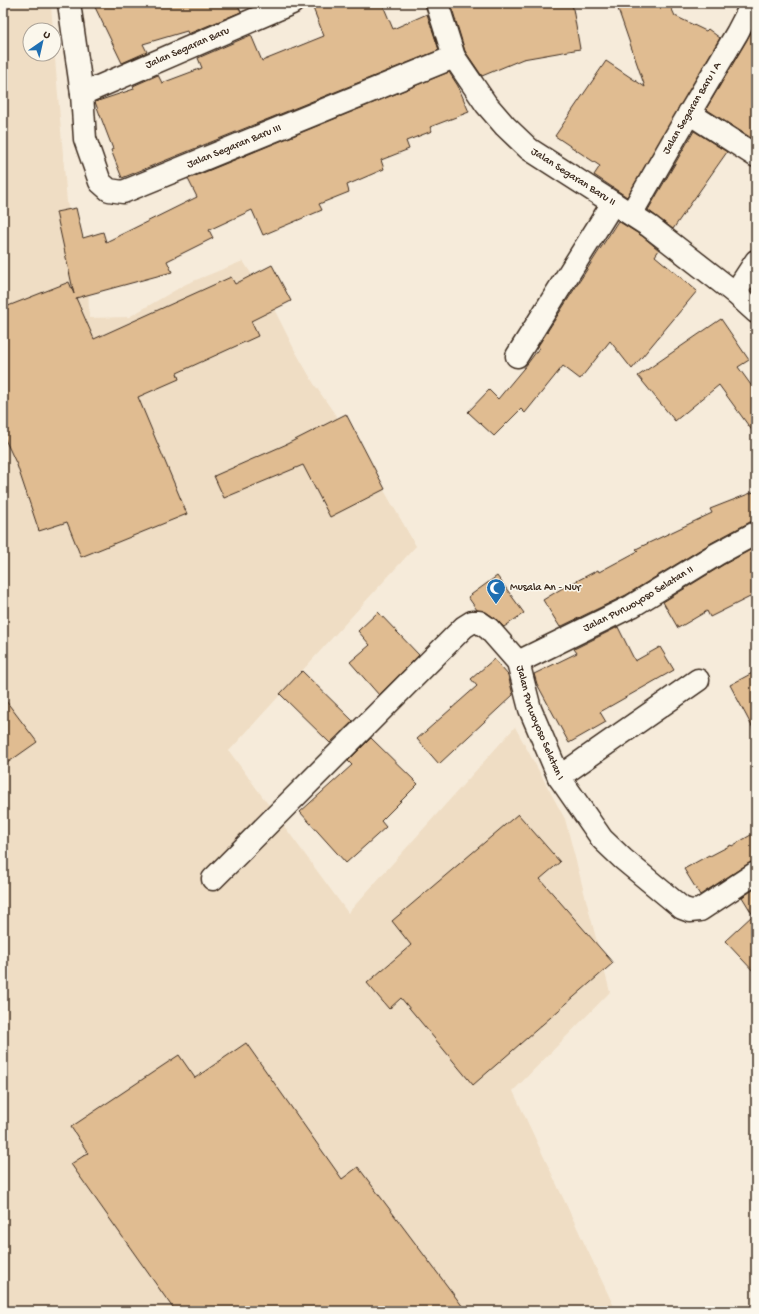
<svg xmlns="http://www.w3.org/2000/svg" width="759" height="1314" viewBox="0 0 759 1314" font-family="'Gochi Hand',sans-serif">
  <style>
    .built { fill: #efddc4 }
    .building { fill: #e0bc91; stroke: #3b2a1e }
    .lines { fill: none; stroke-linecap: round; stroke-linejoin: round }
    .minor-casing { stroke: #3b2a1e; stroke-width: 25 }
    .minor { stroke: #fbf7ec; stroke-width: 22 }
    .labels { text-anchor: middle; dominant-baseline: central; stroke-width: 3; stroke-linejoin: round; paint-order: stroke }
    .street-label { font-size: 11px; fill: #3b2a1e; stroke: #fbf7ec }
    .poi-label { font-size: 11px; fill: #3b2a1e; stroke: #fbf7ec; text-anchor: start }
  </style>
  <rect width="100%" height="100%" fill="#f6ebda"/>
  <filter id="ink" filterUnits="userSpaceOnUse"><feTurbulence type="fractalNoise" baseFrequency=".025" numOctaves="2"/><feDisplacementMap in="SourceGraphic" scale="8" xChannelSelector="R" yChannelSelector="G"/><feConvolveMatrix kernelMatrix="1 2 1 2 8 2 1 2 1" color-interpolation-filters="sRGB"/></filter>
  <g filter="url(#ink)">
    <path class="built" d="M 3,5 L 51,5 L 53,30 L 30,30 L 30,54 L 54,54 L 54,47 L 67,202 L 76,242 L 88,271 L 89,318 L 129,317 L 186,284 L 243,261 L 274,309 L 294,349 L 314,384 L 366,459 L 416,546 L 229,751 L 348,913 L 515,727 L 565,819 L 610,992 L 513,1091 L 616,1311 L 3,1311 Z"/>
    <path class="building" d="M 93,3 L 237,3 L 241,12 L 188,34 L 187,31 L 143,44 L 147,52 L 122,63 Z
      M 311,3 L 382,3 L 393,29 L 427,14 L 439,50 L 122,178 L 111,150 L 113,149 L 95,102 L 134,89 L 133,86 L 158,75 L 162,83 L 202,68 L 198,58 L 251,35 L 262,61 L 324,36 Z
      M 454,3 L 572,3 L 580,49 L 523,59 L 482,76 L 465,51 L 451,5 Z
      M 616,3 L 669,3 L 675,16 L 706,31 L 708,29 L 720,38 L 627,197 L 594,175 L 600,166 L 555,136 L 606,61 L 645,87 Z
      M 756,24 L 756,141 L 706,109 Z
      M 449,72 L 458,86 L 469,112 L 430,127 L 432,131 L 406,141 L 409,149 L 381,160 L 384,169 L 347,185 L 349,192 L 319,204 L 322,210 L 263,235 L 252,210 L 209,230 L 213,238 L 167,261 L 172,272 L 76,298 L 94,339 L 231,277 L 235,284 L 272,265 L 291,301 L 251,321 L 258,336 L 177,373 L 179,379 L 138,397 L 187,514 L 81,557 L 67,522 L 39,531 L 17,465 L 3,435 L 3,308 L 69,282 L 74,294 L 56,212 L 76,208 L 83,238 L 103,232 L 106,242 L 197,197 L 188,179 Z
      M 694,131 L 727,152 L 673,229 L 648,210 Z
      M 618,221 L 642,236 L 659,250 L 655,256 L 697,291 L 632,369 L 610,341 L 580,379 L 563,366 L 525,413 L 521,409 L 494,436 L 468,412 L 489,390 L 498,399 L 528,363 L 539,348 L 538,346 Z
      M 721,319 L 749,360 L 738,367 L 756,392 L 756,436 L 719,385 L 675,421 L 638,376 Z
      M 346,414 L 385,489 L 330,517 L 303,465 L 224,498 L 214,476 L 287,444 Z
      M 756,491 L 756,521 L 750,522 L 711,543 L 626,595 L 560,627 L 543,600 L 561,589 L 598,570 L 599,572 L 638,551 L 636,549 L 712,513 L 710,509 Z
      M 756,547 L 756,594 L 710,617 L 707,611 L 678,628 L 663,602 L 723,565 Z
      M 497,576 L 524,613 L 504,627 L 496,619 L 486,612 L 477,610 L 468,597 Z
      M 378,612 L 419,655 L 379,695 L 350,662 L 370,645 L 358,631 Z
      M 618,627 L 635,661 L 660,647 L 674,670 L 600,712 L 606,722 L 569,743 L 537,684 L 534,674 L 577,653 L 574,649 Z
      M 494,659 L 508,675 L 513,695 L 439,764 L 417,739 L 477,686 L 471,679 Z
      M 302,671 L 353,721 L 330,743 L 280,694 Z
      M 756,671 L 756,734 L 730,685 Z
      M 3,697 L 37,742 L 3,766 Z
      M 371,738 L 418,784 L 381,821 L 386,827 L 346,863 L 300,812 L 352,765 L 348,761 Z
      M 518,814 L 560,862 L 540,879 L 613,963 L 473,1085 L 401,998 L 389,1009 L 367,983 L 411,945 L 392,921 Z
      M 756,832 L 756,861 L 749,863 L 700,895 L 684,869 L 709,855 L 710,856 L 731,845 L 732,846 Z
      M 756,888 L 756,974 L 725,941 L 753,915 L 742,897 Z
      M 246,1043 L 342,1179 L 358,1167 L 466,1311 L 175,1311 L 71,1164 L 88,1153 L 71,1127 L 179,1055 L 195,1078 Z"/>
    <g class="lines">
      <defs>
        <g id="minor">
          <path id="s1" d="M 69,3 L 82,94 L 85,139 L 100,182 L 109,190 L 123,192 L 454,57"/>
          <path id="s2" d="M 437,3 L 454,57 L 486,104 L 505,126 L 529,149 L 649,226 L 735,293 L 756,312"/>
          <path id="s3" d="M 82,94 L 292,3"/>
          <path d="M 689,113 L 756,156"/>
          <path id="s4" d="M 631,214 L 680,129 L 737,33 L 749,10 L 747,3"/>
          <path d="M 735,293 L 756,261"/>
          <path d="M 517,356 L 613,203"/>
          <path id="s5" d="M 518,662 L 632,606 L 717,554 L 756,533"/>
          <path d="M 559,777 L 698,680"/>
          <path id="s6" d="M 213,879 L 464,627 L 472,622 L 479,622 L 489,629 L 518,662 L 530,709 L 559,777 L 602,839 L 623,859 L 682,908 L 690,911 L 700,910 L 756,873"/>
        </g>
      </defs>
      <use href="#minor" class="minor-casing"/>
      <use href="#minor" class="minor"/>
    </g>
  </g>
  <defs>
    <symbol id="mosque-pin" viewBox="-11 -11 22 30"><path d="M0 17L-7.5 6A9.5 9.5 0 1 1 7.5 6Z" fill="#1f6fb2" stroke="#fbf7ec"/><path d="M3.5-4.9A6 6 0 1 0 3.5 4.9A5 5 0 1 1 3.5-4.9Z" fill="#fff"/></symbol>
  </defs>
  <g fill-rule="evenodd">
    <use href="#mosque-pin" x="485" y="577" width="22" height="30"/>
  </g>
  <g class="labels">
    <g class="street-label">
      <text stroke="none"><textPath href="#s3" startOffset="115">Jalan Segaran Baru</textPath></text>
      <text stroke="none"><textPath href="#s4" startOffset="122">Jalan Segaran Baru I A</textPath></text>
      <text stroke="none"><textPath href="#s1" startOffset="329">Jalan Segaran Baru III</textPath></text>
      <text stroke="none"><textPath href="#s2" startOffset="228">Jalan Segaran Baru II</textPath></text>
      <text stroke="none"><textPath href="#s5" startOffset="136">Jalan Purwoyoso Selatan II</textPath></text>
      <text stroke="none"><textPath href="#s6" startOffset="493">Jalan Purwoyoso Selatan I</textPath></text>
    </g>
    <g class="poi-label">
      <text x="510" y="588">Musala An - Nur</text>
    </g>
  </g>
  <rect width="759" height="1314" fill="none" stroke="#fbf7ec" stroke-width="16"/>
  <rect x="8" y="8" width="743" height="1298" fill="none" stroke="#3b2a1e" stroke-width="1.5" filter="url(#ink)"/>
  <g transform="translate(42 42) rotate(34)"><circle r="19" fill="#fbf7ec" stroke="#aea59a"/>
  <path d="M0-3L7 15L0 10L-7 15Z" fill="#1f6fb2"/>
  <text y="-6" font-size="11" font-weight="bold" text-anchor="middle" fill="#3b2a1e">U</text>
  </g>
</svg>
